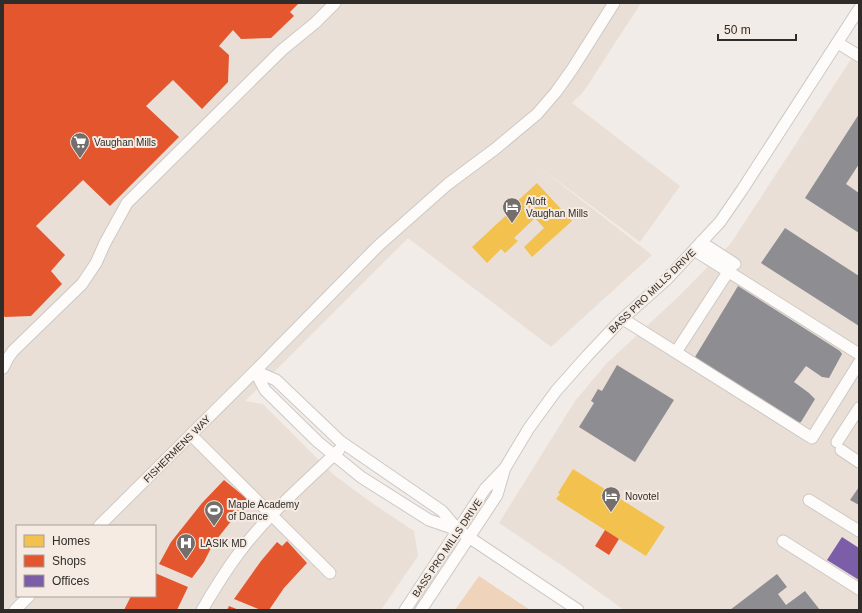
<svg xmlns="http://www.w3.org/2000/svg" width="862" height="613" viewBox="0 0 862 613" font-family="Helvetica,sans-serif">
  <style>
    .built { fill: #eadfd6; fill-rule: evenodd }
    .green { fill: #efd3ba }
    .homes { fill: #f2c14e }
    .shops { fill: #e4572e }
    .offices { fill: #7b5ea7 }
    .industry { fill: #8d8d92 }
    .lines { fill: none; stroke-linecap: round; stroke-linejoin: round }
    .minor-casing { stroke: #ccc8c4; stroke-width: 13 }
    .minor { stroke: #fdfcfb; stroke-width: 11 }
    .labels { text-anchor: middle; dominant-baseline: central; stroke-width: 4; stroke-linejoin: round; paint-order: stroke }
    .poi-label { font-size: 10px; fill: #302c29; stroke: #f5ebe3; text-anchor: start }
    .street-label { font-size: 10px; fill: #302c29; stroke: #f5ebe3 }
  </style>
  <rect width="100%" height="100%" fill="#f1ece7"/>
  <path class="built" d="M 3,3 L 641,3 L 584,91 L 572,103 L 680,186 L 640,242 L 539,167 L 652,255 L 551,347 L 408,238 L 245,401 L 263,404 L 334,475 L 372,503 L 414,531 L 418,556 L 381,610 L 3,610 ZM 17,526 L 155,526 L 155,596 L 17,596 Z
    M 859,47 L 859,610 L 624,610 L 564,567 L 499,523 L 575,401 L 606,364 L 678,297 L 731,243 Z"/>
  <path class="green" d="M 479,576 L 530,610 L 455,610 Z"/>
  <path class="homes" d="M 537,183 L 572,221 L 532,257 L 524,247 L 544,228 L 535,218 L 514,238 L 518,241 L 505,253 L 501,249 L 487,263 L 472,247 L 513,209 L 511,207 Z
    M 573,469 L 665,527 L 646,556 L 556,499 L 560,494 L 558,493 Z"/>
  <path class="shops" d="M 3,3 L 299,3 L 290,12 L 294,16 L 271,38 L 241,39 L 233,30 L 219,46 L 229,55 L 228,82 L 202,109 L 173,80 L 146,106 L 179,137 L 110,206 L 83,180 L 36,226 L 65,255 L 51,271 L 62,284 L 31,316 L 5,317 L 3,315 Z
    M 224,480 L 250,501 L 240,510 L 213,544 L 204,562 L 192,578 L 159,564 L 171,542 L 202,503 Z
    M 605,530 L 619,539 L 609,555 L 595,546 Z
    M 287,541 L 307,563 L 284,588 L 269,610 L 261,610 L 234,599 L 261,561 L 277,542 L 282,546 Z
    M 155,573 L 188,587 L 177,610 L 124,610 L 131,596 L 155,596 Z
    M 229,606 L 239,610 L 227,610 Z"/>
  <path class="offices" d="M 842,537 L 859,548 L 859,580 L 827,560 Z"/>
  <path class="industry" d="M 859,114 L 859,164 L 846,184 L 859,193 L 859,233 L 805,198 Z
    M 785,228 L 859,276 L 859,326 L 761,263 Z
    M 738,286 L 840,351 L 842,354 L 829,378 L 822,377 L 806,366 L 794,382 L 809,393 L 815,399 L 801,422 L 797,423 L 695,357 Z
    M 617,365 L 674,400 L 635,462 L 579,427 L 594,403 L 591,401 L 598,389 L 602,391 Z
    M 859,487 L 859,505 L 850,500 Z
    M 777,574 L 787,587 L 778,594 L 786,605 L 805,591 L 820,610 L 730,610 Z"/>
  <g class="lines">
    <defs>
      <path id="minor" d="M 838,43 L 859,56
        M 701,242 L 735,264
        M 694,250 L 859,354
        M 623,319 L 812,438 L 859,363
        M 676,352 L 728,272
        M 3,368 L 8,358 L 13,351 L 82,284 L 96,263 L 105,243 L 127,203 L 282,50 L 315,23 L 335,3
        M 255,371 L 265,390 L 318,442 L 361,477 L 429,520 L 458,530 L 578,610
        M 255,371 L 276,380 L 340,441 L 442,511 L 458,530
        M 191,435 L 330,573
        M 837,442 L 859,408
        M 841,450 L 859,462
        M 809,500 L 859,531
        M 99,526 L 255,371 L 378,246 L 448,184 L 495,149 L 537,114 L 556,92 L 573,68 L 614,3
        M 783,541 L 859,589
        M 15,610 L 29,596
        M 202,610 C 214,590 225,571 239,553 C 267,515 305,483 339,450
        M 405,610 L 485,489 L 505,468 L 529,428 L 556,391 L 587,356 L 620,321 L 666,280 L 720,222 L 742,190 L 859,9
        M 421,610 L 497,495 L 504,471"/>
    </defs>
    <use href="#minor" class="minor-casing"/>
    <use href="#minor" class="minor"/>
  </g>
  <defs>
    <symbol id="supermarket-pin" viewBox="-11 -11 22 30"><path d="M0 17L-7.5 6A9.5 9.5 0 1 1 7.5 6Z" fill="#746f6c" stroke="#f5ebe3"/><path d="M-6-5.5h2.5l.6 2H6L4.5 2H-2.5L-4.4-4H-6ZM-1.5 3.2a1.3 1.3 0 1 0 .1 0ZM3 3.2a1.3 1.3 0 1 0 .1 0Z" fill="#fff"/></symbol>
    <symbol id="hotel-pin" viewBox="-11 -11 22 30"><path d="M0 17L-7.5 6A9.5 9.5 0 1 1 7.5 6Z" fill="#746f6c" stroke="#f5ebe3"/><path d="M-6-4.5h1.5V1H6V5H4.5V3h-9V5H-6ZM-4 0a1.8 1.8 0 1 1 3.6 0ZM.5 0V-2.5h3Q6-2.5 6 0Z" fill="#fff"/></symbol>
    <symbol id="stadium-pin" viewBox="-11 -11 22 30"><path d="M0 17L-7.5 6A9.5 9.5 0 1 1 7.5 6Z" fill="#746f6c" stroke="#f5ebe3"/><path d="M0-5a6.5 5 0 1 0 0 10a6.5 5 0 1 0 0-10ZM-3.5-1.8h7v3.6h-7Z" fill="#fff"/></symbol>
    <symbol id="hospital-pin" viewBox="-11 -11 22 30"><path d="M0 17L-7.5 6A9.5 9.5 0 1 1 7.5 6Z" fill="#746f6c" stroke="#f5ebe3"/><path d="M-5-5h3v3.5h4V-5h3V5h-3V1.5h-4V5h-3Z" fill="#fff"/></symbol>
  </defs>
  <g fill-rule="evenodd">
    <use href="#supermarket-pin" x="69" y="131" width="22" height="30"/>
    <use href="#hotel-pin" x="501" y="196" width="22" height="30"/>
    <use href="#hotel-pin" x="600" y="485" width="22" height="30"/>
    <use href="#stadium-pin" x="203" y="499" width="22" height="30"/>
    <use href="#hospital-pin" x="175" y="532" width="22" height="30"/>
  </g>
  <g class="labels">
    <g class="poi-label">
      <text x="94" y="142">Vaughan Mills</text>
      <text x="526" y="201">Aloft<tspan x="526" dy="12">Vaughan Mills</tspan></text>
      <text x="625" y="496">Novotel</text>
      <text x="228" y="504">Maple Academy<tspan x="228" dy="12">of Dance</tspan></text>
      <text x="200" y="543">LASIK MD</text>
    </g>
    <g class="street-label">
      <text transform="translate(652 291) rotate(-44)">BASS PRO MILLS DRIVE</text>
      <text transform="translate(177 449) rotate(-45)">FISHERMENS WAY</text>
      <text transform="translate(447 548) rotate(-56)">BASS PRO MILLS DRIVE</text>
    </g>
  </g>
  <rect width="862" height="613" fill="none" stroke="#302c29" stroke-width="8"/>
  <rect x="16" y="525" width="140" height="72" fill="#f5ebe3" stroke="#a69f99"/>
  <rect x="24" y="535" width="20" height="12" fill="#f2c14e" stroke="#a69f99"/>
  <text x="52" y="545" font-size="12" fill="#302c29">Homes</text>
  <rect x="24" y="555" width="20" height="12" fill="#e4572e" stroke="#a69f99"/>
  <text x="52" y="565" font-size="12" fill="#302c29">Shops</text>
  <rect x="24" y="575" width="20" height="12" fill="#7b5ea7" stroke="#a69f99"/>
  <text x="52" y="585" font-size="12" fill="#302c29">Offices</text>
  <path d="M718 34v6h78v-6" fill="none" stroke="#302c29" stroke-width="2"/>
  <text x="724" y="34" font-size="12" fill="#302c29" stroke="#f5ebe3" stroke-width="3" paint-order="stroke">50 m</text>
</svg>
